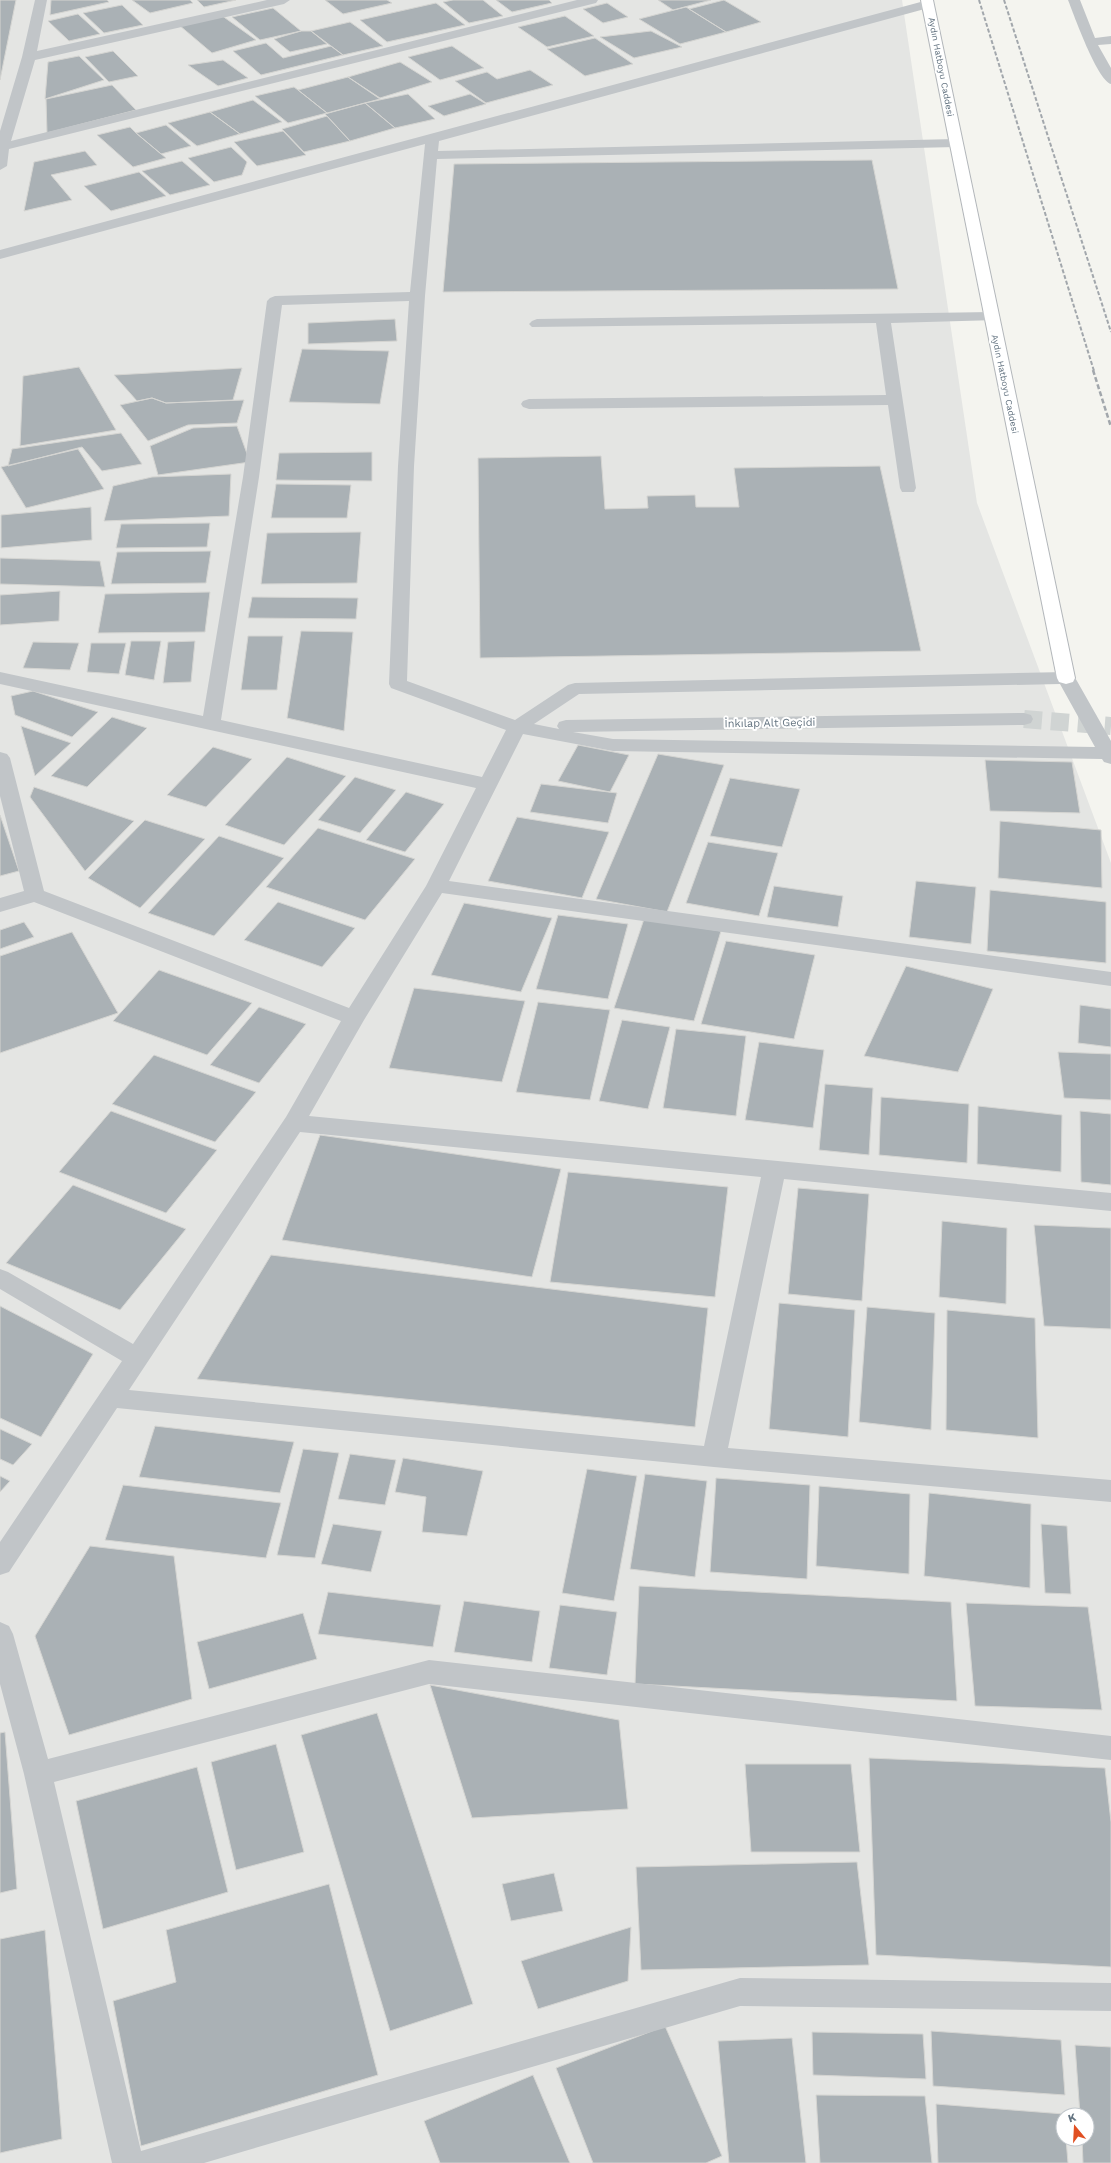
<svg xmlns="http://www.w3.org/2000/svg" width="1111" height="2163" viewBox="0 0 1111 2163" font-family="'Work Sans',sans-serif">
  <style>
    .built { fill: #e4e5e3; fill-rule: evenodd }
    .building { fill: #aab1b5; stroke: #d5d5d2 }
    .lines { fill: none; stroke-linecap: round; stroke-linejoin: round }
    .minor-tunnel { stroke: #d0d4d3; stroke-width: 18; stroke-dasharray: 18 9; stroke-linecap: butt }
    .major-casing { stroke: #b2b6ba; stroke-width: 2 }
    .minor { fill: #c1c5c8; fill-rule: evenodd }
    .major { fill: #fff; fill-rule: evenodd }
    .rail-far1 { stroke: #a2a7ac; stroke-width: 2; stroke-dasharray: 4 2; stroke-linecap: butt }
    .rail { stroke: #a2a7ac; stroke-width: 2.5; stroke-dasharray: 5 2.5; stroke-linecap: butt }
    .labels { text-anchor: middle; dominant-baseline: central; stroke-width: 4; stroke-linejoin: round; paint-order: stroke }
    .far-street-label { font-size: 9px; fill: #637380; stroke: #fff }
    .street-label { font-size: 11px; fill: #637380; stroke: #fff }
  </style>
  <rect width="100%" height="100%" fill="#f4f4ef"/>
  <path class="built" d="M 0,0 L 902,0 L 977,503 L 1111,863 L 1111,2163 L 0,2163 ZM 1063,2115 L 1087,2115 L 1087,2139 L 1063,2139 Z"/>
  <path class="building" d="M 0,0 L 16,0 L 0,80 Z
    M 51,0 L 107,0 L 109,2 L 50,15 Z
    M 132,0 L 190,0 L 193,3 L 150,13 Z
    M 197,0 L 236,0 L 204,7 Z
    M 325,0 L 387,0 L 392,3 L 343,14 Z
    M 453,0 L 483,0 L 503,16 L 469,23 L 443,2 Z
    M 496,0 L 549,0 L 552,3 L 512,12 Z
    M 658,0 L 711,0 L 673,10 Z
    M 724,0 L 761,22 L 726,32 L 689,9 Z
    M 436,3 L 465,25 L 387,42 L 360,20 Z
    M 607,3 L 628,17 L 603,23 L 583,9 Z
    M 122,5 L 143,25 L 104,33 L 83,13 Z
    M 686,7 L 726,32 L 680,44 L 639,19 Z
    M 273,8 L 301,31 L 260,40 L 232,17 Z
    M 78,14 L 100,34 L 69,41 L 48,21 Z
    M 221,15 L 256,40 L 212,53 L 179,25 Z
    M 565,16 L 594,36 L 547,47 L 518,27 Z
    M 350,22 L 383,46 L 343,55 L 311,31 Z
    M 301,31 L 311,31 L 327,44 L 290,52 L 274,39 Z
    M 651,31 L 682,47 L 634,58 L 600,37 Z
    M 595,38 L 633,64 L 585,76 L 547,49 Z
    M 266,43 L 283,58 L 331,46 L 343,55 L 261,75 L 233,51 Z
    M 452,46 L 484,68 L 440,80 L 408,57 Z
    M 113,51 L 138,76 L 109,82 L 85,57 Z
    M 79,56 L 104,80 L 45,99 L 48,62 Z
    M 223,60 L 248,78 L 218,86 L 188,65 Z
    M 400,62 L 432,82 L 380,98 L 348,77 Z
    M 530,70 L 553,85 L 486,103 L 455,81 L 487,72 L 497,79 Z
    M 348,77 L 380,99 L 327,113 L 298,90 Z
    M 112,85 L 136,110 L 47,133 L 46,99 Z
    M 294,87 L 298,90 L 327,113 L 288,123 L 255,96 Z
    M 408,94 L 435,119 L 395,128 L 365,103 Z
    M 470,94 L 486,104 L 444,116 L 428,106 Z
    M 253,100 L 282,122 L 240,134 L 210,112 Z
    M 365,103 L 395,128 L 350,141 L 325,114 Z
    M 210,112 L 240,134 L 197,146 L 168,123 Z
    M 327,116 L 350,141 L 304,152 L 282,129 Z
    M 166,125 L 191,146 L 161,154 L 136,133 Z
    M 130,127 L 136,133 L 166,158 L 133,167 L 97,135 Z
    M 283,131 L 306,155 L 257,166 L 234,142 Z
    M 231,147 L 247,162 L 242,175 L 214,182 L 188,158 Z
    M 85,151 L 97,165 L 51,175 L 72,200 L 24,211 L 34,162 Z
    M 872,160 L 898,289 L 443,292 L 454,164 Z
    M 182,161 L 210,185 L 170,195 L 142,171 Z
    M 139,172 L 166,196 L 111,211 L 84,186 Z
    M 395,319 L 397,341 L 308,344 L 308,323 Z
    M 302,349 L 389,351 L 380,404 L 289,402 Z
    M 79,367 L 116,430 L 20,446 L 23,376 Z
    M 242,368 L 233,400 L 166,403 L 152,398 L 137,401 L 114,375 Z
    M 152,398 L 166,403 L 244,400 L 237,423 L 188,425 L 148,441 L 120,405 Z
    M 237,426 L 250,462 L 158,475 L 150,446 L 193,428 Z
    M 121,433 L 142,464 L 102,471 L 82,447 L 8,466 L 12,449 Z
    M 78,449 L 104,489 L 26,508 L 1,467 Z
    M 372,452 L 372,481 L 276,480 L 279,453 Z
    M 601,456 L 605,509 L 648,508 L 647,496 L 695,495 L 696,507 L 739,507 L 734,468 L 880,466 L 921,651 L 480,658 L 478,458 Z
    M 231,474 L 229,516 L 104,521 L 113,486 L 152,477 Z
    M 276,484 L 351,485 L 347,518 L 271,518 Z
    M 91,507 L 92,540 L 1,548 L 1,515 Z
    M 210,523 L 207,547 L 116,548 L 121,524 Z
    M 361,532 L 357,583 L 261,584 L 267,533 Z
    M 211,551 L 206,583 L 111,584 L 117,552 Z
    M 0,558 L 100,561 L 105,587 L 0,584 Z
    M 60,591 L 59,621 L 0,625 L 0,595 Z
    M 210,592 L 205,632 L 98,633 L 105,594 Z
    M 252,597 L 358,598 L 356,619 L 248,618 Z
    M 301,631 L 353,632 L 344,731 L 287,718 Z
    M 248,636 L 283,636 L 277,690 L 241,690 Z
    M 131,641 L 161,641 L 154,680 L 125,675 Z
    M 195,641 L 191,682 L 163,683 L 168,642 Z
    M 33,642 L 79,643 L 70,670 L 23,668 Z
    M 91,643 L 126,643 L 119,674 L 87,672 Z
    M 33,691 L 98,712 L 72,737 L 15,715 L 11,696 Z
    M 112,717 L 147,728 L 87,787 L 51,776 Z
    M 21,726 L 71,743 L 35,776 Z
    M 578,745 L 629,755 L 610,792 L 558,781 Z
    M 213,747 L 252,759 L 206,807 L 167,795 Z
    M 658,754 L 724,765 L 667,912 L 596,899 Z
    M 287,757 L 346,776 L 284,845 L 225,825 Z
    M 985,760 L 1072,762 L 1080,813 L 990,811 Z
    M 355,777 L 396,790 L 360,833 L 318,820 Z
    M 730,778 L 800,789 L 782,847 L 710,836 Z
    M 541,784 L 617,793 L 608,823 L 530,812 Z
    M 34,787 L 134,821 L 85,871 L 30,797 Z
    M 406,792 L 444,804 L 405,852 L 366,840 Z
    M 0,815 L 19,871 L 0,876 Z
    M 517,817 L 609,832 L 582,898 L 488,881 Z
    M 145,820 L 205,839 L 140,908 L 88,878 Z
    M 1000,821 L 1101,830 L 1102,888 L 998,878 Z
    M 318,828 L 415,859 L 365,920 L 266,887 Z
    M 219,836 L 284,858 L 214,936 L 148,913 Z
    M 708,842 L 778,853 L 759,916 L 686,903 Z
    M 916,881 L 976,887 L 971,944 L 909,937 Z
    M 774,886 L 843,896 L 838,927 L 767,917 Z
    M 990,890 L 1106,902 L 1106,963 L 987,951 Z
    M 278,902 L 355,928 L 322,967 L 244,940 Z
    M 464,903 L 552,918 L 521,992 L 431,975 Z
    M 558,915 L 628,924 L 608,999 L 536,989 Z
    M 644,919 L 721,931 L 694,1021 L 614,1008 Z
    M 24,922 L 34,937 L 0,949 L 0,930 Z
    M 72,932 L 118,1013 L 0,1053 L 0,956 Z
    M 726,941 L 815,955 L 794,1039 L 701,1024 Z
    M 906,966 L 993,989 L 958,1072 L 864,1056 Z
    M 159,970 L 252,1003 L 207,1055 L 113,1021 Z
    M 414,988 L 525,1001 L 502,1082 L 389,1068 Z
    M 538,1002 L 610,1010 L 590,1100 L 516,1092 Z
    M 1080,1005 L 1111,1009 L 1111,1047 L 1078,1043 Z
    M 259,1007 L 306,1024 L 259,1083 L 210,1065 Z
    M 622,1020 L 670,1027 L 648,1109 L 599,1101 Z
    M 676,1029 L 746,1036 L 736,1116 L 663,1108 Z
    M 759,1042 L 824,1050 L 813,1128 L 745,1120 Z
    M 1058,1052 L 1111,1054 L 1111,1100 L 1064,1098 Z
    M 154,1055 L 256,1092 L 215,1142 L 112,1104 Z
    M 825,1084 L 873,1088 L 869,1155 L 819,1150 Z
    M 881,1097 L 969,1104 L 967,1163 L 879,1155 Z
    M 978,1106 L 1062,1115 L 1061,1172 L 977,1164 Z
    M 111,1111 L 217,1150 L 166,1213 L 59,1172 Z
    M 1080,1111 L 1111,1114 L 1111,1185 L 1081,1182 Z
    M 320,1135 L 561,1169 L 532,1277 L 282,1240 Z
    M 568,1172 L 728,1187 L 715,1297 L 550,1282 Z
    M 73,1185 L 186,1229 L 120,1310 L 6,1263 Z
    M 798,1188 L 869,1194 L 862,1301 L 788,1294 Z
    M 942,1221 L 1007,1228 L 1006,1304 L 939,1297 Z
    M 1034,1225 L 1111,1228 L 1111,1329 L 1044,1326 Z
    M 271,1255 L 708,1308 L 695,1427 L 197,1379 Z
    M 779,1303 L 855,1310 L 848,1437 L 769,1429 Z
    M 0,1306 L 93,1354 L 41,1437 L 0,1418 Z
    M 867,1307 L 935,1313 L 931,1430 L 859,1422 Z
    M 947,1310 L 1035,1318 L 1038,1438 L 946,1430 Z
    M 155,1426 L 294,1442 L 280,1493 L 139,1477 Z
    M 0,1429 L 32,1444 L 13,1465 L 0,1459 Z
    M 303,1449 L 339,1453 L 315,1558 L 277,1555 Z
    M 350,1454 L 396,1460 L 385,1505 L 338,1499 Z
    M 403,1458 L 483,1471 L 467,1536 L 422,1532 L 426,1497 L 395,1492 Z
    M 587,1469 L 637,1476 L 614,1601 L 562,1593 Z
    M 645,1474 L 707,1481 L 695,1577 L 630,1569 Z
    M 0,1476 L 10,1481 L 0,1492 Z
    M 716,1478 L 810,1485 L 807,1579 L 710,1572 Z
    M 123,1485 L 281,1503 L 266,1558 L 105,1540 Z
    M 819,1486 L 910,1494 L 909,1574 L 816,1566 Z
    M 929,1493 L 1031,1504 L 1030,1588 L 924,1576 Z
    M 333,1524 L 382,1531 L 371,1572 L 321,1564 Z
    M 1041,1524 L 1067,1526 L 1071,1594 L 1045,1593 Z
    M 90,1546 L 174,1556 L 192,1699 L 69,1735 L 35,1636 Z
    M 639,1586 L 951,1602 L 957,1701 L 635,1684 Z
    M 328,1592 L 441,1605 L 433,1647 L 318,1634 Z
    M 464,1601 L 540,1611 L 532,1662 L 454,1652 Z
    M 966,1603 L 1088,1607 L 1102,1710 L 975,1706 Z
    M 560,1605 L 617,1612 L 607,1675 L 549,1668 Z
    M 303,1613 L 317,1659 L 209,1689 L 197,1642 Z
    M 430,1685 L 619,1720 L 628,1809 L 472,1818 Z
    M 377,1713 L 473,2004 L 390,2031 L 301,1735 Z
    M 5,1732 L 17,1889 L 0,1893 L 0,1733 Z
    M 276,1744 L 304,1852 L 236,1870 L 211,1762 Z
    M 869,1758 L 1105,1768 L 1111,1822 L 1111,1967 L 876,1955 Z
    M 745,1764 L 851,1764 L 860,1852 L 751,1852 Z
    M 197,1767 L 228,1892 L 103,1929 L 76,1801 Z
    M 857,1862 L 869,1965 L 641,1970 L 636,1867 Z
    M 554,1873 L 563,1911 L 511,1921 L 502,1884 Z
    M 329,1884 L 378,2075 L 141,2146 L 113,2001 L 176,1982 L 166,1930 Z
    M 631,1927 L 628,1981 L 538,2009 L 521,1961 Z
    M 45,1930 L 62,2139 L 0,2153 L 0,1939 Z
    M 665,2026 L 722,2156 L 706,2163 L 593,2163 L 556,2068 Z
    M 931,2031 L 1061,2040 L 1065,2095 L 933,2086 Z
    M 812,2032 L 923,2034 L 926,2079 L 813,2075 Z
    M 792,2038 L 806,2163 L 729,2163 L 718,2041 Z
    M 1075,2045 L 1111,2047 L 1111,2163 L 1083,2163 L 1082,2139 L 1087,2139 L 1087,2115 L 1080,2115 Z
    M 533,2075 L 570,2163 L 440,2163 L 424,2121 Z
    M 816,2095 L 925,2096 L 932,2163 L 820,2163 Z
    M 936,2104 L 1064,2114 L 1063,2139 L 1066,2139 L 1068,2163 L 938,2163 Z"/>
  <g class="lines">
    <path class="minor-tunnel" d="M 1024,719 L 1111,726"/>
    <defs>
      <path id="major" d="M 921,0 L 933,0 L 1075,678 L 1073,682 L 1066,684 L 1059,682 L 1057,678 Z"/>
    </defs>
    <use href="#major" class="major-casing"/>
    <path class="minor" d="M 35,0 L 47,0 L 37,51 L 267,0 L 290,0 L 284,4 L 35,60 L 11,141 L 577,0 L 598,0 L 596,3 L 9,149 L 7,166 L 0,170 L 0,131 L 22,57 Z
      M 928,0 L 934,4 L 932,7 L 439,141 L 438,151 L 956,139 L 963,143 L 956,147 L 437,159 L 425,296 L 414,466 L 407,681 L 515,720 L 568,685 L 575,683 L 1066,672 L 1073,674 L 1111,741 L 1111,764 L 1104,762 L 1102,759 L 613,751 L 523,734 L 449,881 L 1111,972 L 1111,986 L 442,893 L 364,1020 L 309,1116 L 1111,1193 L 1111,1211 L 784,1179 L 728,1448 L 1111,1480 L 1111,1502 L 714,1467 L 117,1408 L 9,1572 L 0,1575 L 0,1542 L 122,1361 L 0,1289 L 0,1269 L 8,1272 L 133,1344 L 286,1117 L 341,1021 L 34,902 L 0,912 L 0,898 L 24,891 L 0,796 L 0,752 L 7,754 L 10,758 L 44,891 L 349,1008 L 426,886 L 476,788 L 0,684 L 0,672 L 203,716 L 243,477 L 267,301 L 270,298 L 275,296 L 410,292 L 425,144 L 0,259 L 0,250 ZM 409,301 L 398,466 L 389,684 L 391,688 L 506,730 L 482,777 L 221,720 L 259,477 L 282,305 ZM 1060,684 L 1095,747 L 613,739 L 573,732 L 1024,725 L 1031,723 L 1033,719 L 1031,715 L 1024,713 L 566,720 L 559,722 L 557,726 L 559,729 L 534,724 L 579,694 ZM 300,1132 L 761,1177 L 704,1446 L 129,1390 Z
      M 1068,0 L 1080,0 L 1095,38 L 1111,36 L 1111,44 L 1098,45 L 1111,68 L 1111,84 C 1097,80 1074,15 1068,0 Z
      M 992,312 L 997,314 L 1000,317 L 997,320 L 891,323 L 916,488 L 914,492 L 902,492 L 900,488 L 888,405 L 529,409 L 523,407 L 521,404 L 523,401 L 529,399 L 886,395 L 876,323 L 532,327 L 529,324 L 532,321 L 537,319 Z
      M 0,1622 L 9,1626 L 13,1634 L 48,1759 L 429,1660 L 1111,1736 L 1111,1760 L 429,1684 L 54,1782 L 141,2151 L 740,1978 L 1111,1983 L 1111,2011 L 740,2006 L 204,2163 L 112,2163 L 24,1774 L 0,1684 Z"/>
    <use href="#major" class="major"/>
    <path class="rail-far1" d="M 979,0 L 1094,371
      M 1004,0 L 1111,332"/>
    <path class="rail" d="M 1093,370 L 1111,427"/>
  </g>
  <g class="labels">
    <g class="far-street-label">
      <text transform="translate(941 67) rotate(79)">Aydın Hatboyu Caddesi</text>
      <text transform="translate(1005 384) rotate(78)">Aydın Hatboyu Caddesi</text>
    </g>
    <g class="street-label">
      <text transform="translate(770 723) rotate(-1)">İnkılap Alt Geçidi</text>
    </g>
  </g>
  <g transform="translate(1075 2127) rotate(342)"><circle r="19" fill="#ffffff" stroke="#c1c7cc"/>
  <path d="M0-3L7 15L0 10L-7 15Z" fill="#e15022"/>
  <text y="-6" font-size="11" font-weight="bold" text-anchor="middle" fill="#637380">K</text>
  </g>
</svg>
